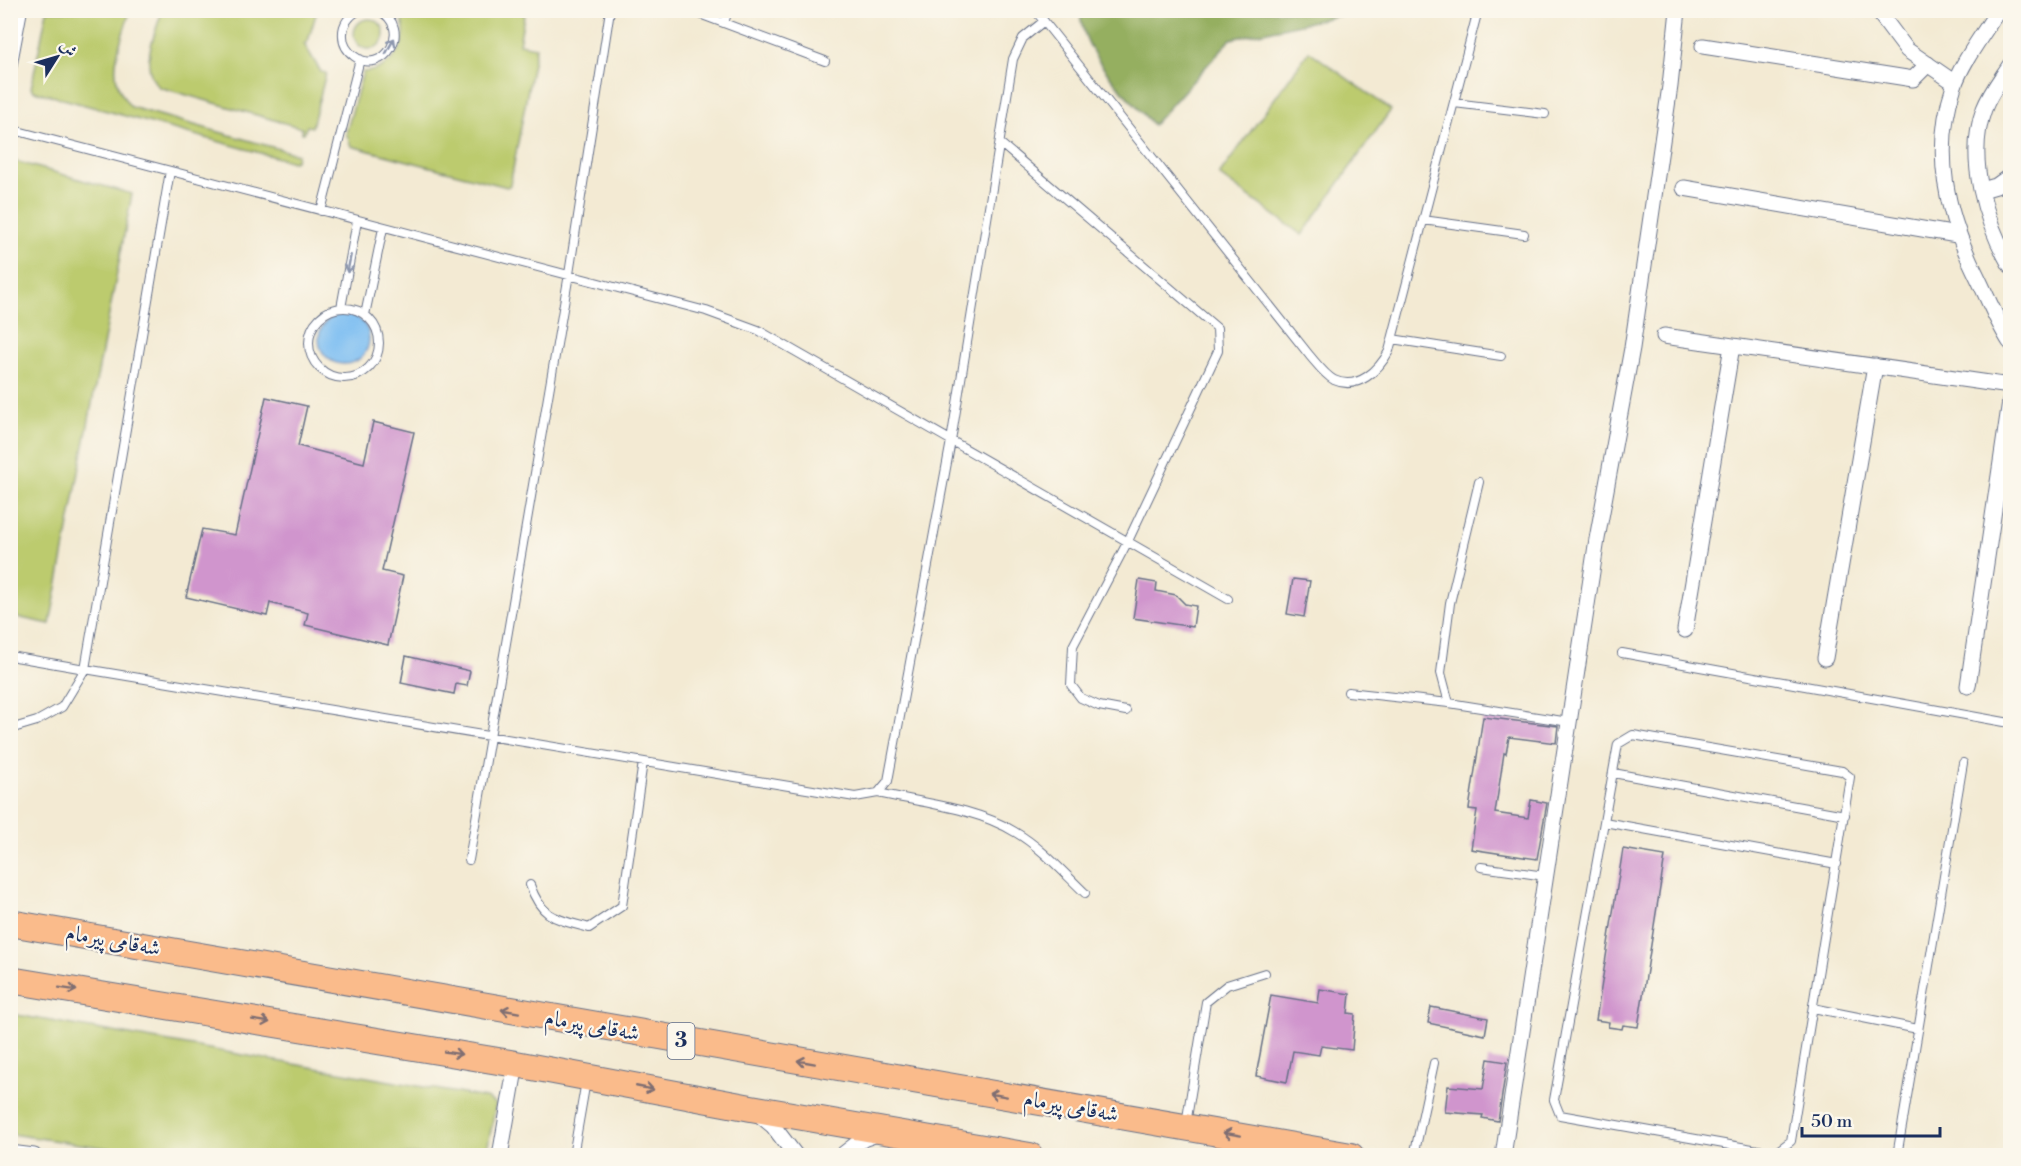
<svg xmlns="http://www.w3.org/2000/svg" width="2021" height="1166" viewBox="0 0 2021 1166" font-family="'Libre Bodoni',Amiri,serif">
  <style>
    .green { fill: #bccb6e; stroke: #6c7d66; stroke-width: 1.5 }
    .forest { fill: #95af61; stroke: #586f60; stroke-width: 1.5 }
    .water { fill: #7dbef2; stroke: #4c76a8; stroke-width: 1.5 }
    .building { fill: #d095cd }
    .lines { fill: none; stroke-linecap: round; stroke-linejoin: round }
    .service-casing { stroke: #677087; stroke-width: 10 }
    .minor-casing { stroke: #677087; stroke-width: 17 }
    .trunk-casing { stroke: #677087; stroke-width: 28 }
    .service { stroke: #fff; stroke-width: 8 }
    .minor { stroke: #fff; stroke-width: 15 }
    .trunk { stroke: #fabb8b; stroke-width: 26 }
    .oneway { stroke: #8d97ae }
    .oneway2 { stroke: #7f6e72 }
    .labels { text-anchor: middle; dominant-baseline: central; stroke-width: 4.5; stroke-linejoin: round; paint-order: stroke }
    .shield { fill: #fbf7ec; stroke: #5e6b89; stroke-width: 1.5 }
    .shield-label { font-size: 21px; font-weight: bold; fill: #1b2f5e }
    .street-label { font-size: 22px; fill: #1b2f5e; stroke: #fbf7ec }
  </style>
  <rect width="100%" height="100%" fill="#fbf7ec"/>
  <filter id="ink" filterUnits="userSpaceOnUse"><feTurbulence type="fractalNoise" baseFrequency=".0167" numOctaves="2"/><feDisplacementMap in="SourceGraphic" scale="12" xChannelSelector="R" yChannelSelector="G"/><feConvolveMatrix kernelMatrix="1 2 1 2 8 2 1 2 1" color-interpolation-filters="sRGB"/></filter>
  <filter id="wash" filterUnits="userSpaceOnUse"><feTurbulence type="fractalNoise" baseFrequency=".008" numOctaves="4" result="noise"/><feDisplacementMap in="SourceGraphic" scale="24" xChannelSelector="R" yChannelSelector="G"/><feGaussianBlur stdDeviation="1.35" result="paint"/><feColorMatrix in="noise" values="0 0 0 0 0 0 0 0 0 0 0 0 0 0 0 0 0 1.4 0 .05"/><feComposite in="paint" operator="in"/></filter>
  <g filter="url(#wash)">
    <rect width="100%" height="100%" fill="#f3ead3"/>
    <path class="green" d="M 47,11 L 130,11 C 120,46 103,76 131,107 L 297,154 L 296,160 L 293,162 L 34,91 L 31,88 Z
      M 162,11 L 317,11 L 308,41 L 304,44 L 321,72 L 326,73 L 312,127 L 307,126 L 304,133 L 302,133 L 302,128 L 159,87 C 138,67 155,35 162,11 Z
      M 397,11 L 525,11 L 519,44 L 536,47 L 510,185 L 507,187 L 351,146 L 346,133 L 363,72 C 393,71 416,37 397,11 Z
      M354 34a15 15 0 1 1 30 0a15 15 0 1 1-30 0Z
      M 1309,51 L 1391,110 L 1302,235 L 1219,175 Z
      M 11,160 L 132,194 L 50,624 L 11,616 Z
      M 11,1014 L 486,1098 L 496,1104 L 486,1155 L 155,1155 L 11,1134 Z"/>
    <path class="forest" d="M 1080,11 L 1080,10 L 1360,11 L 1231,39 L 1153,125 C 1125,93 1082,55 1080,11 Z"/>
    <path class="water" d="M319 339a25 25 0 1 1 50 0a25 25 0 1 1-50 0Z"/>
    <g id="blocks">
      <path class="building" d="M 266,397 L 307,406 L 298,446 L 364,463 L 373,422 L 414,432 L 382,571 L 403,576 L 388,645 L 305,625 L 308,613 L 270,603 L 267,616 L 186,597 L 202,529 L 235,535 Z
        M 1293,579 L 1310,581 L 1304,617 L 1287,614 Z
        M 1139,580 L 1157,583 L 1156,591 L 1176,595 L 1185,604 L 1196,606 L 1193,627 L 1133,618 Z
        M 406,656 L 470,671 L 467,686 L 456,684 L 454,694 L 401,683 Z
        M 1483,717 L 1558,726 L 1556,743 L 1509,737 L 1506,754 L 1504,753 L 1495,813 L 1528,818 L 1531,800 L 1547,803 L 1537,859 L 1471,849 L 1477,810 L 1469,809 Z
        M 1623,849 L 1665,856 L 1638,1027 L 1623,1025 L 1622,1029 L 1608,1027 L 1609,1022 L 1596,1020 Z
        M 1320,989 L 1350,994 L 1348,1013 L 1355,1014 L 1352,1050 L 1321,1046 L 1319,1055 L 1293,1051 L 1287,1082 L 1256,1076 L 1271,995 L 1318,1003 Z
        M 1431,1007 L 1488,1018 L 1485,1035 L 1428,1023 Z
        M 1488,1059 L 1507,1062 L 1498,1121 L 1482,1118 L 1483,1115 L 1445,1112 L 1448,1086 L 1483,1089 Z"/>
    </g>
  </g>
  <g filter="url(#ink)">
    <use href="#blocks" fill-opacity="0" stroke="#677087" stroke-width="1.5"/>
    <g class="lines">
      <defs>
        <path id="service" d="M 359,10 C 349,16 342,24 343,36 C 343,44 347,51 354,56 C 383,78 415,28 378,10
          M 689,10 L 825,61
          M 1035,10 L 1310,356 C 1317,364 1325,375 1334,380 C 1358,391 1379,370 1389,351 L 1478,10
          M 724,23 L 728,10
          M 10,79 L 23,10
          M 1454,103 L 1545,114
          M 10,129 L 706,311 L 758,330 L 1228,599
          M 1000,143 L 1217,328 L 1218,351 L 1128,541 L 1073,646 L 1071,685 L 1081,698 L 1099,706 L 1126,711
          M 170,171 L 85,669 L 855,797 L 878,793 L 888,781 L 951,441 L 1013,59 L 1023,38 L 1044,21
          M 321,211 L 360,59
          M 1423,220 L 1524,234
          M309 343a35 35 0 1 1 70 0a35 35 0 1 1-70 0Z
          M 341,308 L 357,221
          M 365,315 L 383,228
          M 1392,339 L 1501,356
          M 1479,482 L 1450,603 L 1441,673 L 1449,703 L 1569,722
          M 1622,653 L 2010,723
          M 10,656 L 85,669 L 62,707 L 37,721 L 10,729
          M 1348,692 L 1449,703
          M 1633,735 L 1842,771 L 1850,777 L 1791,1141 L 1775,1153 L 1560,1115 L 1554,1100 L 1618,744 Z
          M 1613,773 L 1845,815
          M 878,793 C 923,803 976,808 1015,832 C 1041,847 1063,872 1085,893
          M 1604,822 L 1837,864
          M 469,860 L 569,274 L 610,10
          M 1481,867 L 1545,876
          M 530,885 C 542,919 557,919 589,928 L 622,906 L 643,762
          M 1813,1008 L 1918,1029
          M 1186,1124 L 1206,1002 L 1227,985 L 1265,973
          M 573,1156 L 586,1081
          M 914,1156 L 918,1140
          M 1414,1156 L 1434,1063
          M 1897,1156 L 1963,763"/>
        <path id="minor" d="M 1877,10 L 1907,50 L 1955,83
          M 1998,10 C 1984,34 1963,60 1954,86 C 1932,151 1946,213 1975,272 C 1987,296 1996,320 2010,342
          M 1703,46 L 1913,79 L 1928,64
          M 2010,65 C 2001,79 1990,93 1984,109 C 1966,158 1985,221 2010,265
          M 1684,188 L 1957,235
          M 1982,190 L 1996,186 L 2010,176
          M 1664,336 L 2010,386
          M 1685,630 L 1732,346
          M 1825,658 L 1875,366
          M 1968,686 L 2010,401
          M 756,1112 L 773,1126 L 796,1156
          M 10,1153 L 34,1156
          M 500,1156 L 516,1064
          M 841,1156 L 863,1139 L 880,1133
          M 1503,1156 L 1597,539 L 1632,348 L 1670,86 L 1678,10"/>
        <path id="trunk" d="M 10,923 L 1351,1156
          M 10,980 L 516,1064 L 751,1108 L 1030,1156"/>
      </defs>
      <use href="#service" class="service-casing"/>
      <use href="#minor" class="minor-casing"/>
      <use href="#trunk" class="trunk-casing"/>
      <use href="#service" class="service"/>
      <use href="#minor" class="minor"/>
      <use href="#trunk" class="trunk"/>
    </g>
    <defs><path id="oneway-shaft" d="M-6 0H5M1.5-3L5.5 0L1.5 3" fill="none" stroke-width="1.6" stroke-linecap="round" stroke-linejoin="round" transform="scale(1.5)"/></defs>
    <g class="oneway">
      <use href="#oneway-shaft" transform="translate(390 46) rotate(-61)"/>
      <use href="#oneway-shaft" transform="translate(349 264) rotate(101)"/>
    </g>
    <g class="oneway2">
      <use href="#oneway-shaft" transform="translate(68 989) rotate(9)"/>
      <use href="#oneway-shaft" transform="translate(510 1011) rotate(-170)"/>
      <use href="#oneway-shaft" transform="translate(261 1021) rotate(9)"/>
      <use href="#oneway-shaft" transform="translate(453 1053) rotate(9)"/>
      <use href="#oneway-shaft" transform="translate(806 1062) rotate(-170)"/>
      <use href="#oneway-shaft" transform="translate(645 1088) rotate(11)"/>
      <use href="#oneway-shaft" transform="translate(998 1095) rotate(-170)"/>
      <use href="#oneway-shaft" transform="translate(1232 1134) rotate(-170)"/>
    </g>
  </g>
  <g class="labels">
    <rect class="shield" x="667.5" y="1023" width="27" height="36" rx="4.5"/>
    <g class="shield-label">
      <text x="681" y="1041">3</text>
    </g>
    <g class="street-label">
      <text transform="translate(113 941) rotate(10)">شەقامی پیرمام</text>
      <text transform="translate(592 1026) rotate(10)">شەقامی پیرمام</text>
      <text transform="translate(1071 1107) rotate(10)">شەقامی پیرمام</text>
    </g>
  </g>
  <rect width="2021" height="1166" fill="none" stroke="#fbf7ec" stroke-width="36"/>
  <g transform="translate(57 57) rotate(53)" stroke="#fbf7ec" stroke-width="4.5" paint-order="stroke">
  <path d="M0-4.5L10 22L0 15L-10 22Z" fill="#1b2f5e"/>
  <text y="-9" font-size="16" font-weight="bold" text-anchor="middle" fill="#1b2f5e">ش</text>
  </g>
  <path d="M1802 1127v9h138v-9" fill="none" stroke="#1b2f5e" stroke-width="3"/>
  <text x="1811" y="1127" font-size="18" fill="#1b2f5e" stroke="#fbf7ec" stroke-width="4.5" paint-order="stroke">50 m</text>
</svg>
